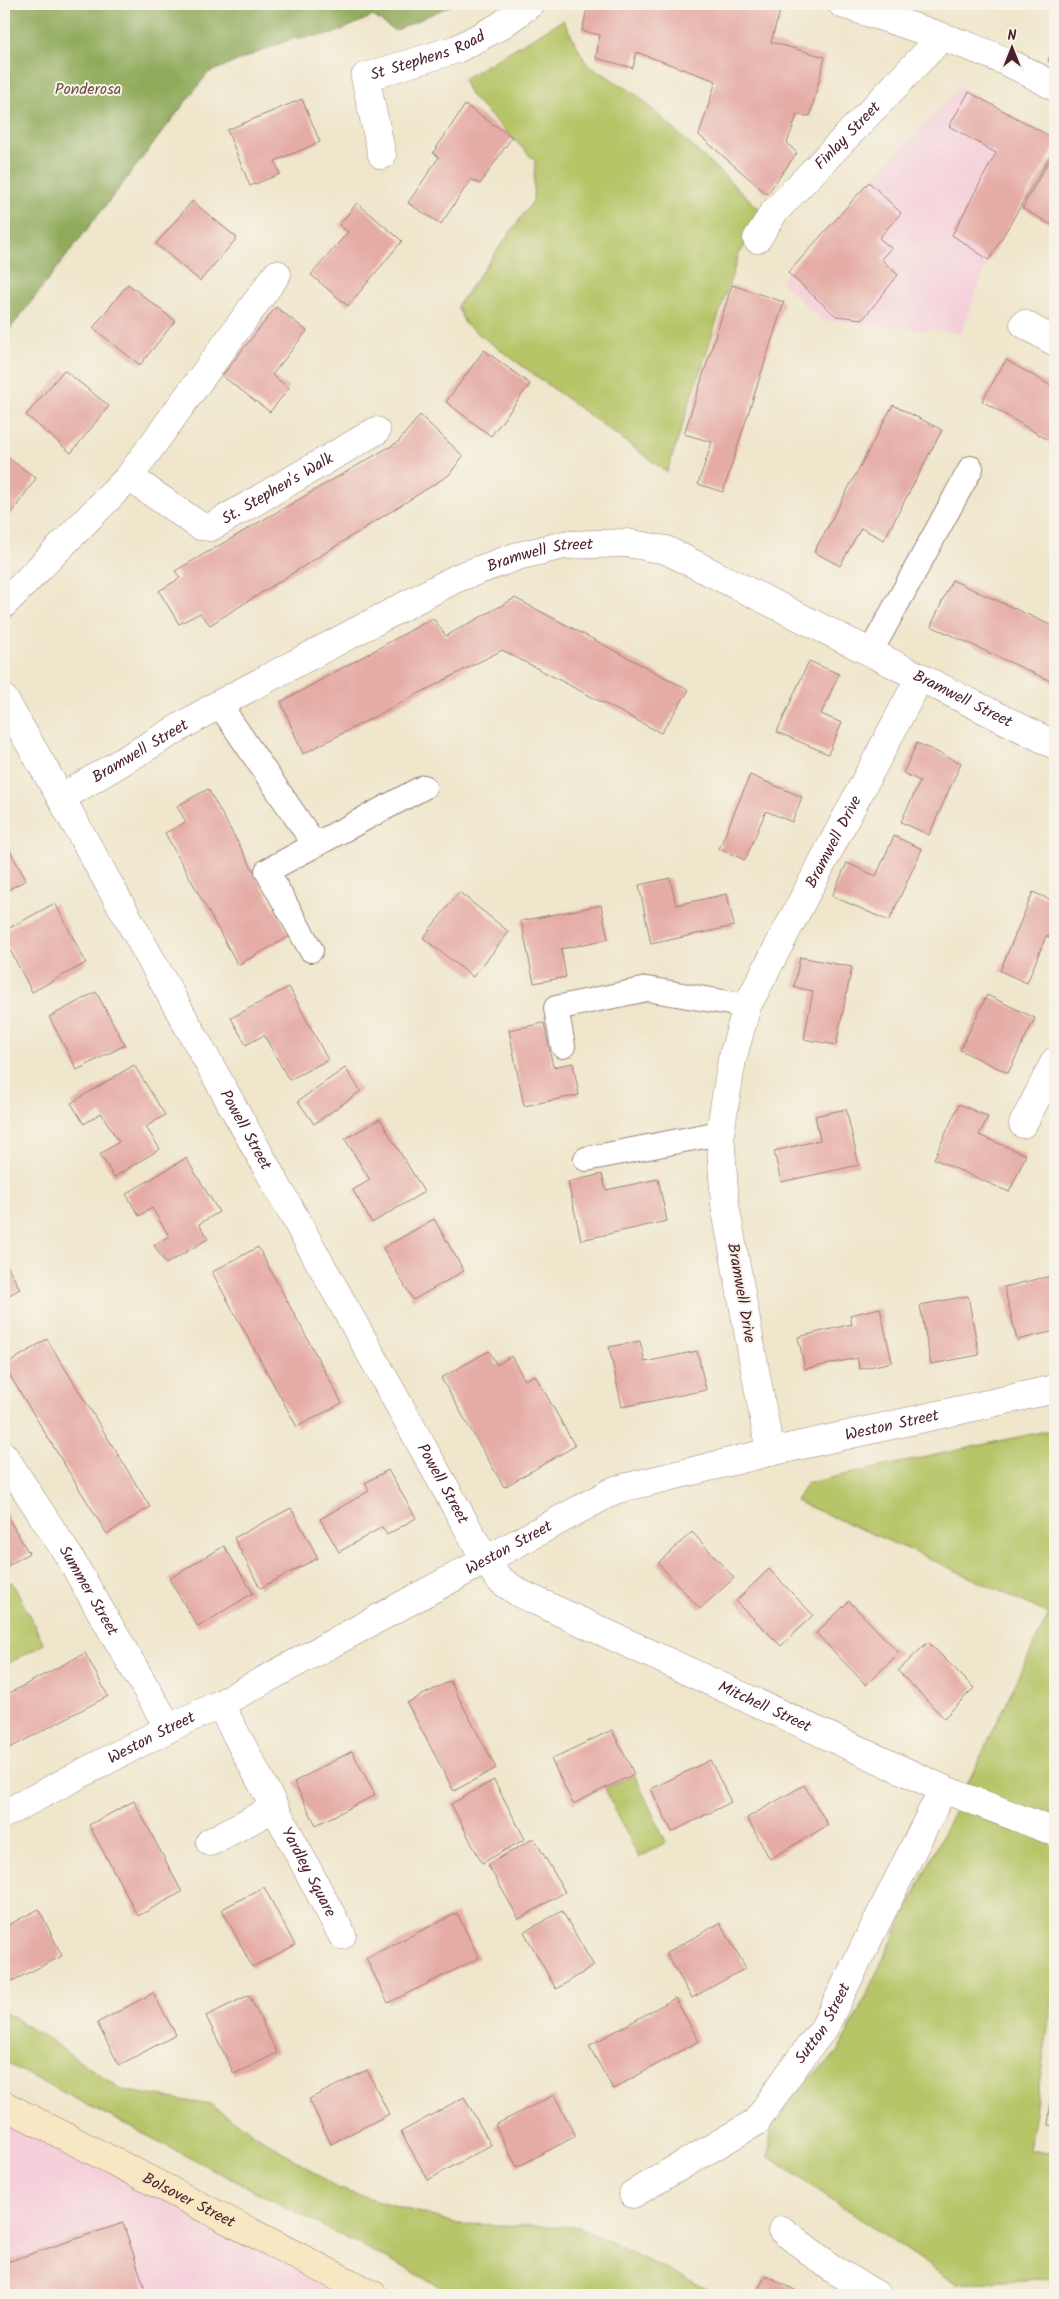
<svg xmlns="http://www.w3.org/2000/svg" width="1059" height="2299" viewBox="0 0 1059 2299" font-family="Kalam,sans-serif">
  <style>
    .built { fill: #f5cfda }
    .green { fill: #b6c567; stroke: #807249 }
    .forest { fill: #90aa5c; stroke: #6d6444 }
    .building { fill: #e5aca6 }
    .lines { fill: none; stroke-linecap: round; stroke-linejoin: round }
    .lane-casing { stroke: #9c827b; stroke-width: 26 }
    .street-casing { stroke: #9c827b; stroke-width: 29 }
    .secondary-casing { stroke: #9c827b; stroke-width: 29 }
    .lane { stroke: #fff; stroke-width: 24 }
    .street { stroke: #fff; stroke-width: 28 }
    .secondary { stroke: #f8e7c3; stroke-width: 28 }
    .labels { text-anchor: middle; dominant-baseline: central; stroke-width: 4; stroke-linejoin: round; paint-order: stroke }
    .street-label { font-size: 16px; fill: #4a1f2b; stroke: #f7f3e8 }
    .park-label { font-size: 16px; fill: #6a513d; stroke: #f7f3e8 }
  </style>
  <rect width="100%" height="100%" fill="#f7f3e8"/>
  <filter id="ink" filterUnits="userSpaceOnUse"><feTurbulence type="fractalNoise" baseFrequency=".02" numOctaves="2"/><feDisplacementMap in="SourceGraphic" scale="10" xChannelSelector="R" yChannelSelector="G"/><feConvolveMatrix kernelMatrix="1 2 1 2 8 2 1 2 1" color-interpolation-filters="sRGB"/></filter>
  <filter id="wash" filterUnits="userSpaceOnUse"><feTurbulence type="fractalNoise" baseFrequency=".0096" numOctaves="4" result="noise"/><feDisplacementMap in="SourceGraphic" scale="20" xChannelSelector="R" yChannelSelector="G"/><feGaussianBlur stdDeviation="1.12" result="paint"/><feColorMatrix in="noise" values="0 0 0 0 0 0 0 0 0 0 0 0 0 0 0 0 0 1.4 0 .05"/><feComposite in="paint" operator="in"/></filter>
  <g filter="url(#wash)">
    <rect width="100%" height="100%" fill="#efe6cb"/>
    <path class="built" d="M 960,87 L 1055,139 L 1055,147 L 989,260 L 961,333 L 821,320 L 780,281 L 869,182 Z
      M 4,2105 L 373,2295 L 4,2295 Z"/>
    <path class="green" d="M 563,20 L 586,63 L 637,95 L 766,215 L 739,254 L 667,472 L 465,324 L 457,306 L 533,201 L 535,161 L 470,95 L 463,79 Z
      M 1055,1429 L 1055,1983 L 1029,2150 L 1055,2154 L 1055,2278 L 957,2284 L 769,2157 L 772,2112 L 839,2051 L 1049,1614 L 926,1557 L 796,1501 L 807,1483 Z
      M 12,1582 L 44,1644 L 4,1666 L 4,1586 Z
      M 634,1774 L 666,1842 L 639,1858 L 605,1789 Z
      M 4,2012 L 48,2039 L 122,2090 L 211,2105 L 339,2189 L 458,2224 L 579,2227 L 718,2295 L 457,2295 L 4,2062 Z"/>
    <path class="forest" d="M 4,4 L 454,4 L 395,31 L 373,16 L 333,34 L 291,39 L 208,73 L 4,337 Z"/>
    <g id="blocks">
      <path class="building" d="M 588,4 L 689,4 L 701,7 L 702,4 L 782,4 L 771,42 L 825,57 L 810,116 L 797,115 L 787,143 L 797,153 L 767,194 L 699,135 L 716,81 L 636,52 L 633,68 L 596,58 L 600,35 L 582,31 Z
        M 1055,41 L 1055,64 L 1048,61 Z
        M 969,92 L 1055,139 L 1055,147 L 989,260 L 952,235 L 996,153 L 949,126 Z
        M 302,99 L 320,142 L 275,161 L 280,174 L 250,186 L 227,130 Z
        M 465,105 L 512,137 L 480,184 L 471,179 L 441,224 L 408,203 L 439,157 L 433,153 Z
        M 1049,161 L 1055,164 L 1055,227 L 1022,208 Z
        M 869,182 L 901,213 L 879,238 L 891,248 L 881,259 L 898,275 L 863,319 L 836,316 L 788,273 Z
        M 192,201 L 237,238 L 200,281 L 156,244 Z
        M 357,203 L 402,241 L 348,306 L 311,275 L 348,232 L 339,225 Z
        M 128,284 L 175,321 L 140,365 L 93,328 Z
        M 732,285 L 784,302 L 723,492 L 698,484 L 712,442 L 684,434 Z
        M 276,307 L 307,331 L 272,375 L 289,388 L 270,412 L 222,376 Z
        M 484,350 L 530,384 L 491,436 L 446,402 Z
        M 1006,360 L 1055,388 L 1055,444 L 982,401 Z
        M 64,370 L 109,406 L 71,453 L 26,415 Z
        M 893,405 L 942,430 L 884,540 L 861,528 L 840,566 L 814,552 Z
        M 420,415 L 463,456 L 449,475 L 210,625 L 200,613 L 179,624 L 159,591 L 180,578 L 175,571 L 398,442 Z
        M 4,455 L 36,478 L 4,524 Z
        M 952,580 L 1055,627 L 1055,683 L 931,626 Z
        M 515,598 L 689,690 L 661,733 L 502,650 L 303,754 L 281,702 L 433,618 L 446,636 Z
        M 809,661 L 839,674 L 821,714 L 842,723 L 828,754 L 777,732 Z
        M 917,743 L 961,763 L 929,835 L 901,822 L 920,781 L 903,773 Z
        M 750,775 L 802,797 L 792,822 L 766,811 L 745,860 L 719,849 Z
        M 208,789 L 290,936 L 238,965 L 165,833 L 186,822 L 177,806 Z
        M 894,836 L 922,849 L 889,921 L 832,896 L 847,863 L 876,876 Z
        M 4,840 L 26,880 L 4,892 Z
        M 670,878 L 676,905 L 727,894 L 734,926 L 651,944 L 639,885 Z
        M 459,892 L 509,932 L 473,977 L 423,938 Z
        M 1033,892 L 1055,902 L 1055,939 L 1046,936 L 1027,983 L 1000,971 Z
        M 55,903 L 86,963 L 32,992 L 4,938 L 4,931 Z
        M 601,905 L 608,939 L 561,949 L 566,977 L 534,983 L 521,921 Z
        M 800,957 L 852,967 L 836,1045 L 804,1039 L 813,991 L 794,987 Z
        M 289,987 L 328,1060 L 289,1080 L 264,1035 L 246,1045 L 231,1018 Z
        M 96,992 L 125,1045 L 77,1070 L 49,1017 Z
        M 987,995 L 1035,1018 L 1008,1073 L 960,1050 Z
        M 544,1023 L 553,1067 L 573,1063 L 579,1095 L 524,1106 L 509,1030 Z
        M 134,1065 L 165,1115 L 146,1127 L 160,1149 L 114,1177 L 100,1154 L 119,1142 L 101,1113 L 84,1124 L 71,1103 Z
        M 345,1068 L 361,1091 L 314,1124 L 298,1101 Z
        M 959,1104 L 988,1117 L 979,1135 L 1026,1155 L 1009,1192 L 934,1159 Z
        M 846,1109 L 859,1165 L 781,1182 L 774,1151 L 820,1140 L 815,1116 Z
        M 380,1119 L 424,1192 L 372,1223 L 353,1190 L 370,1180 L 345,1139 Z
        M 186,1158 L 219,1212 L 199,1224 L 208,1239 L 166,1264 L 154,1245 L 169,1236 L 152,1208 L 139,1216 L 126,1194 Z
        M 602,1174 L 606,1190 L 658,1179 L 667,1221 L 581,1240 L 568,1182 Z
        M 434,1219 L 464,1271 L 413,1300 L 383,1248 Z
        M 258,1247 L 342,1403 L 297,1427 L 212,1272 Z
        M 4,1260 L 20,1289 L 4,1298 Z
        M 1055,1275 L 1055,1331 L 1017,1340 L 1004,1287 Z
        M 968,1296 L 979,1355 L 931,1364 L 920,1305 Z
        M 880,1308 L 892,1362 L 860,1369 L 857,1358 L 805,1369 L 798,1337 L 852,1324 L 850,1315 Z
        M 47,1339 L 150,1507 L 107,1534 L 4,1366 Z
        M 640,1341 L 645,1362 L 697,1351 L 706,1390 L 622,1407 L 609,1347 Z
        M 489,1351 L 497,1365 L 511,1356 L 525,1380 L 535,1375 L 575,1446 L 504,1487 L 441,1378 Z
        M 388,1470 L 416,1518 L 387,1535 L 382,1527 L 339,1552 L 320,1519 L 369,1491 L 365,1483 Z
        M 291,1508 L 318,1558 L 260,1588 L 234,1538 Z
        M 4,1511 L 29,1553 L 4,1568 Z
        M 692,1532 L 734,1578 L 700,1609 L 658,1563 Z
        M 224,1546 L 253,1593 L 198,1627 L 169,1579 Z
        M 769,1569 L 813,1615 L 781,1646 L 736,1601 Z
        M 849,1601 L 899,1653 L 866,1685 L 816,1633 Z
        M 928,1642 L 974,1688 L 944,1718 L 898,1671 Z
        M 85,1653 L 108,1696 L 4,1751 L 4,1696 Z
        M 450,1681 L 496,1768 L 454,1791 L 407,1703 Z
        M 612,1730 L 634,1774 L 573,1804 L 551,1759 Z
        M 352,1751 L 375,1795 L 316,1825 L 294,1782 Z
        M 710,1760 L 731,1802 L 672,1832 L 651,1789 Z
        M 494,1780 L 525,1839 L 482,1863 L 451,1804 Z
        M 804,1785 L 828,1825 L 770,1859 L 747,1818 Z
        M 134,1801 L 182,1892 L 138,1916 L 89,1825 Z
        M 534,1838 L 565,1892 L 519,1919 L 488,1865 Z
        M 264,1887 L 295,1945 L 252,1967 L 222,1909 Z
        M 39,1909 L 62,1956 L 4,1985 L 4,1927 Z
        M 562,1911 L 594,1966 L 556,1989 L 524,1932 Z
        M 457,1913 L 479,1958 L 388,2003 L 366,1958 Z
        M 720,1923 L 746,1968 L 692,1998 L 666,1953 Z
        M 153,1993 L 176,2035 L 119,2065 L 97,2023 Z
        M 249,1995 L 277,2053 L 234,2074 L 206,2016 Z
        M 675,1998 L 699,2041 L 613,2089 L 589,2046 Z
        M 367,2070 L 389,2114 L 331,2144 L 309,2099 Z
        M 1054,2074 L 1055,2074 L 1055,2126 L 1048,2125 Z
        M 554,2095 L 576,2136 L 517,2167 L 495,2125 Z
        M 464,2097 L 491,2145 L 428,2180 L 401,2132 Z
        M 123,2223 L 147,2295 L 4,2295 L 4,2263 Z
        M 766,2275 L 804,2295 L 755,2295 Z"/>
    </g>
  </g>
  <g filter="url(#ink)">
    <use href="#blocks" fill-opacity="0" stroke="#9c827b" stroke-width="1"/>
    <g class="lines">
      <defs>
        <path id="lane" d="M 870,653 L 971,468
          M 219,704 L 315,845 L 424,787
          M 311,950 L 267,871 L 315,845
          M 563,1046 L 556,1008 L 647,989 L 747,1006
          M 586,1159 L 720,1133"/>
        <g id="street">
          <path d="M 842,4 C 914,28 990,48 1055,87"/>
          <path id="s1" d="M 382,155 L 365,77 L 457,49 L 500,26 L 530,4"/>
          <path id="s2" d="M 757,239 L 774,212 L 942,37"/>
          <path d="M 1024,324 L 1055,342"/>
          <path id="s3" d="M 129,477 L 200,526 L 211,527 L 376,431"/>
          <path d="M 4,604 L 129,477 L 277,274"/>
          <path id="s4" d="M 4,699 L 61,798 L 486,1561 L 499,1579 L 519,1593 L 943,1789 L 1055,1832"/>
          <path id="s5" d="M 61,798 L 219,704 L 457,578 L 518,556 L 564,545 L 627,543 L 666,550 L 1055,745"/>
          <path d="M 1023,1124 L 1055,1061"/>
          <path id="s6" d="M 770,1452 L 725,1205 L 720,1133 L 732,1060 L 747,1006 L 920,677"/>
          <path id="s7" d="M 4,1456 L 68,1555 L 169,1728"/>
          <path id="s8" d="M 220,1704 L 342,1935"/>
          <path id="s9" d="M 4,1814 L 169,1728 L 220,1704 L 615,1490 L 770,1452 L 1055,1389"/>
          <path d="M 210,1842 L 274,1808"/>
          <path id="s10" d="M 633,2194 L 756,2122 L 797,2063 L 824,2028 L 943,1789"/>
          <path d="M 782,2230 L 833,2269 L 877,2295"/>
        </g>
        <g id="secondary">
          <path id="s11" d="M 4,2105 L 373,2295"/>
        </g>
      </defs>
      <use href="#lane" class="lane-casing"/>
      <use href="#street" class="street-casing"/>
      <use href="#secondary" class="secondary-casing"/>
      <use href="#lane" class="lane"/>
      <use href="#street" class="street"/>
      <use href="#secondary" class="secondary"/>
    </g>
  </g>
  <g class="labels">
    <g class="street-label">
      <text stroke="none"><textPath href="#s1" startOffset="146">St Stephens Road</textPath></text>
      <text stroke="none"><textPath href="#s2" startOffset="138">Finlay Street</textPath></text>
      <text stroke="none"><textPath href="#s3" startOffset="174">St. Stephen's Walk</textPath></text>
      <text stroke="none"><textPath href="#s5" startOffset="540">Bramwell Street</textPath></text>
      <text stroke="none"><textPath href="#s5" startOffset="1000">Bramwell Street</textPath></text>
      <text stroke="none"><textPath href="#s5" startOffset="92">Bramwell Street</textPath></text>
      <text stroke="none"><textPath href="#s6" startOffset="639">Bramwell Drive</textPath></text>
      <text stroke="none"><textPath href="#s4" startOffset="494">Powell Street</textPath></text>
      <text transform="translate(741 1293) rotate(80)">Bramwell Drive</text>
      <text stroke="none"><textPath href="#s9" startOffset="976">Weston Street</textPath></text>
      <text stroke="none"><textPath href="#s4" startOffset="899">Powell Street</textPath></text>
      <text stroke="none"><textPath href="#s9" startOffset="571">Weston Street</textPath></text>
      <text stroke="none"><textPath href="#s7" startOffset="159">Summer Street</textPath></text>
      <text stroke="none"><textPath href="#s4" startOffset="1305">Mitchell Street</textPath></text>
      <text stroke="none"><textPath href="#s9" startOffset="166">Weston Street</textPath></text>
      <text stroke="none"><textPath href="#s8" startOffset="190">Yardley Square</textPath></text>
      <text stroke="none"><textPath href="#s10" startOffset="262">Sutton Street</textPath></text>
      <text stroke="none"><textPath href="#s11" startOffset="208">Bolsover Street</textPath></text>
    </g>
    <g class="park-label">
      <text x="88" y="89">Ponderosa</text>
    </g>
  </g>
  <rect width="1059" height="2299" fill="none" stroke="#f7f3e8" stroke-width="20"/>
  <g transform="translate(1012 48)" stroke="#f7f3e8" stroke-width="4" paint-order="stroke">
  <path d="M0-4L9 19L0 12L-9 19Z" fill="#4a1f2b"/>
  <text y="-8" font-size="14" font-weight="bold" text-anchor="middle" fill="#4a1f2b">N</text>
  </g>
</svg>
